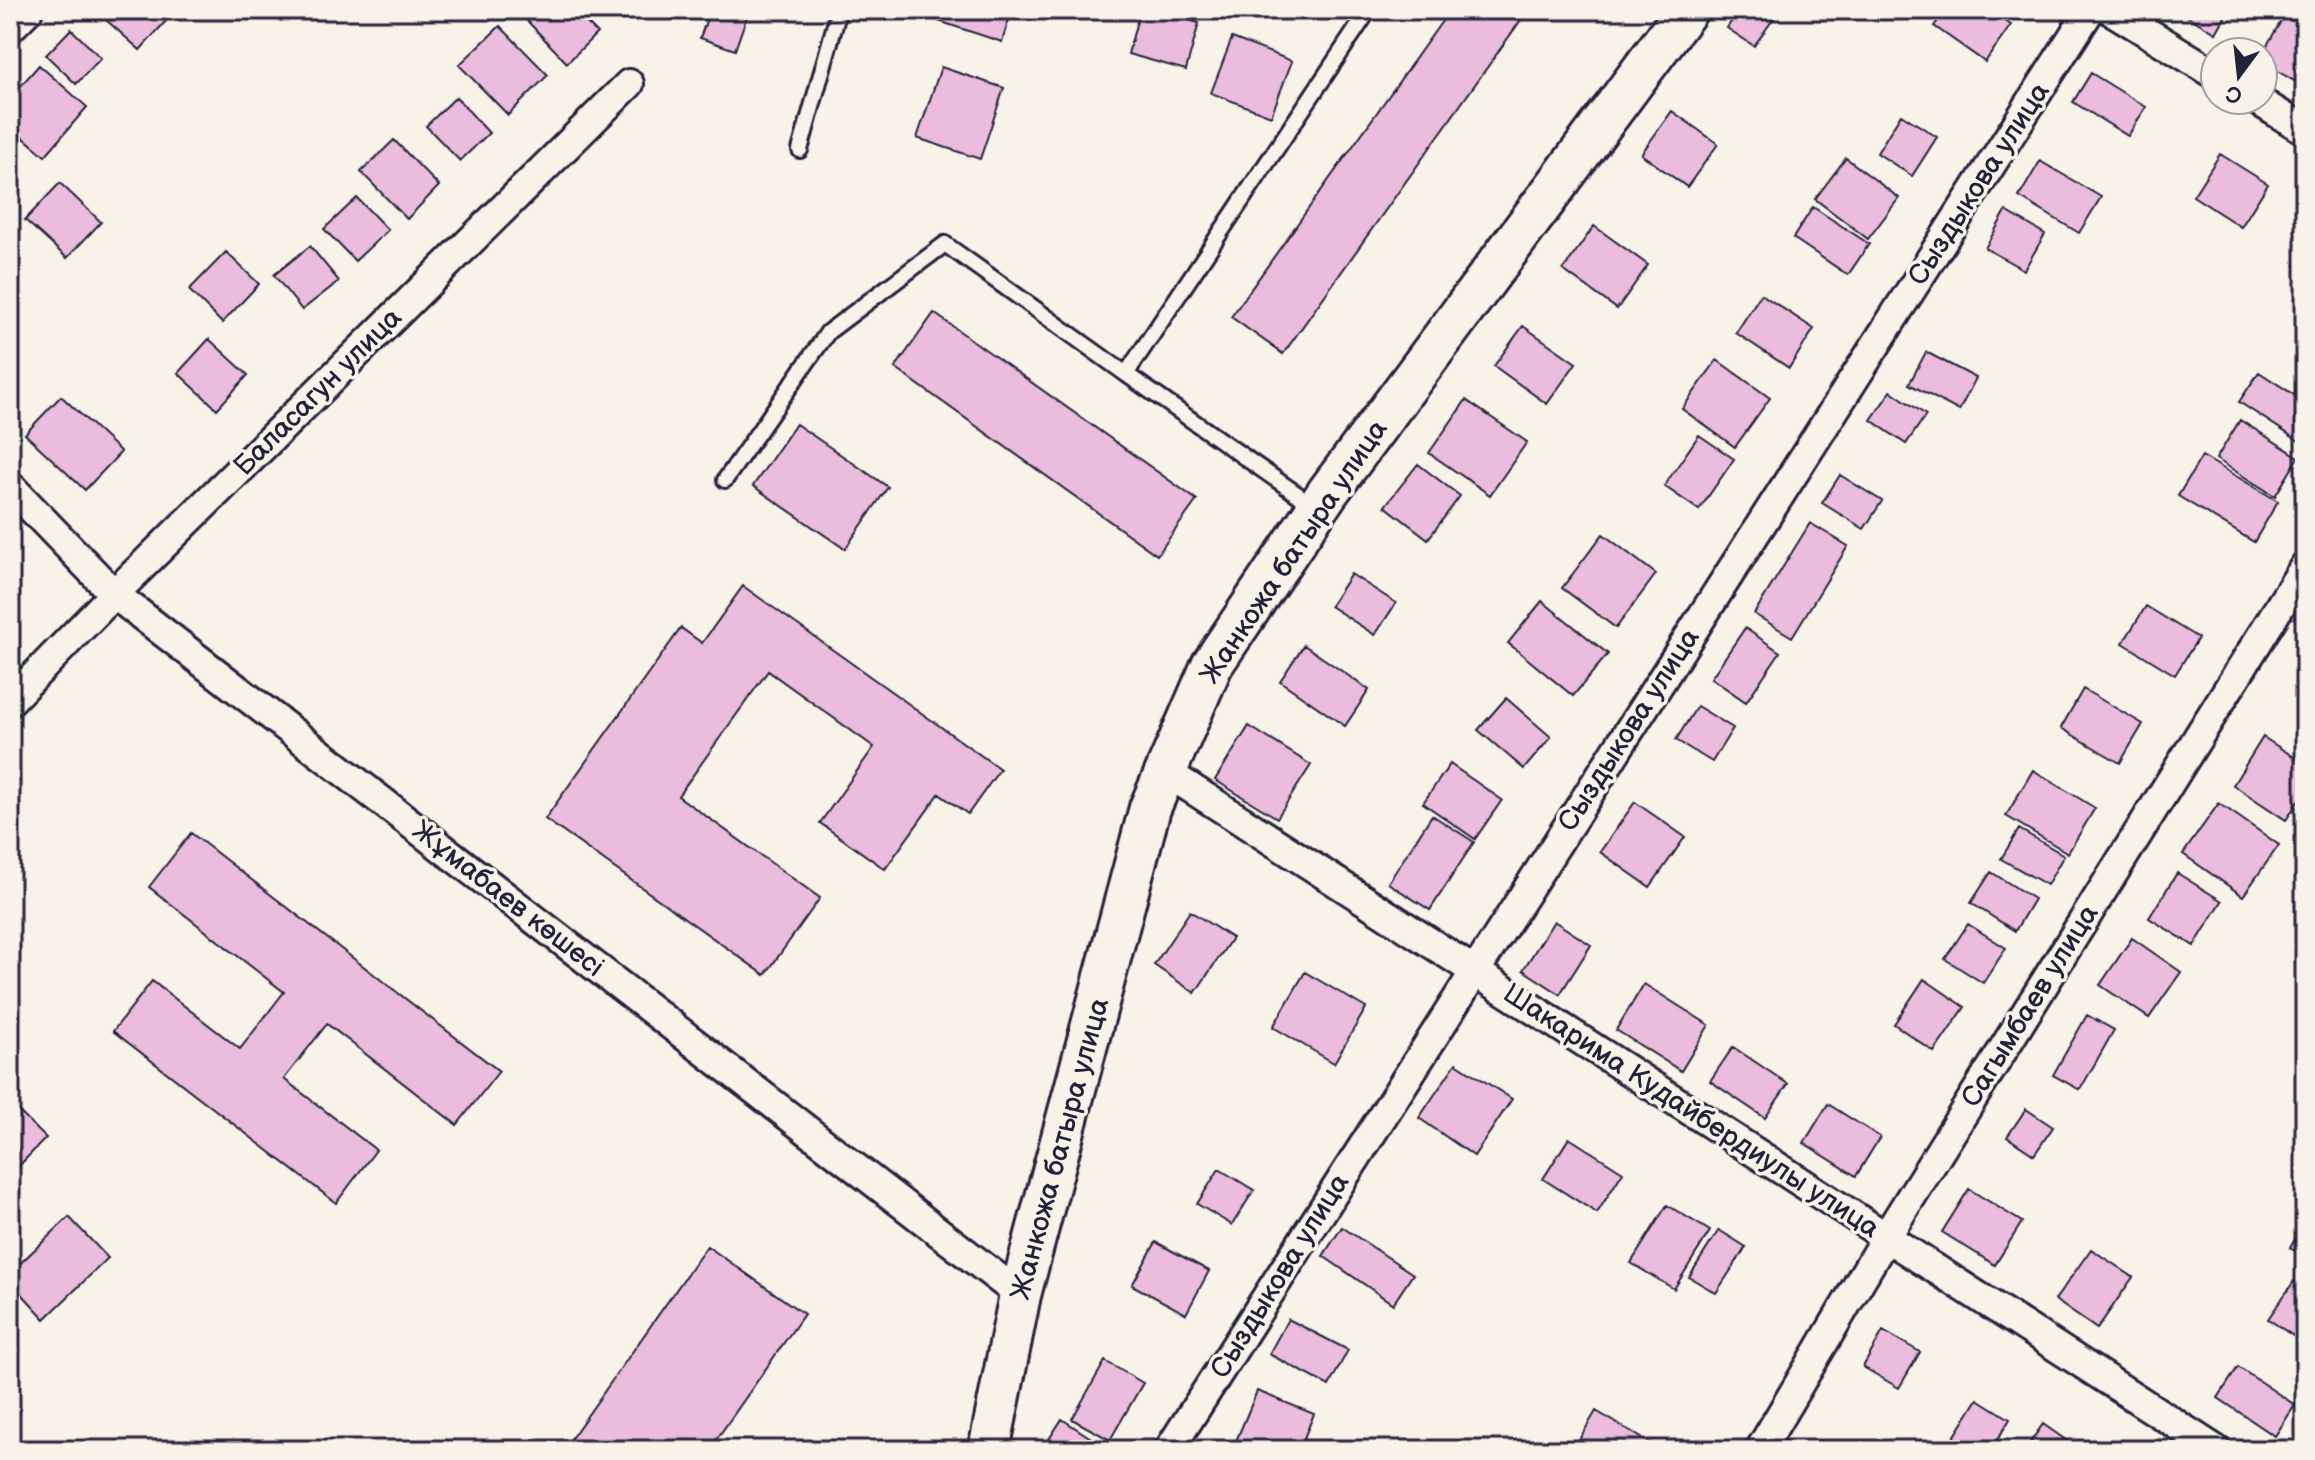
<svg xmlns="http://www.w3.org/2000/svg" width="2315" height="1460" viewBox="0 0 2315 1460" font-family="'Balsamiq Sans',sans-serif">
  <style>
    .building { fill: #ecbcdc; stroke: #22223b; stroke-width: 2 }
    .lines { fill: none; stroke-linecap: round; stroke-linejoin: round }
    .lane-casing { stroke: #22223b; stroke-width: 20 }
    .street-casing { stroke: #22223b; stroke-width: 34 }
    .secondary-casing { stroke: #22223b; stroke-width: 46 }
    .lane { stroke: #f7f3e8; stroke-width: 14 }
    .street { stroke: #f7f3e8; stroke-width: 28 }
    .secondary { stroke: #f7f3e8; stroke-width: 40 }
    .labels { text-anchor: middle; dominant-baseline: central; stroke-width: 7; stroke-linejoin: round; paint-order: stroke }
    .street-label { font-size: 28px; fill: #22223b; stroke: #f7f3e8 }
  </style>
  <rect width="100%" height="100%" fill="#f7f3e8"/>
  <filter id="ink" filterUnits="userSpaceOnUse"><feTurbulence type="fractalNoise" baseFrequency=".0125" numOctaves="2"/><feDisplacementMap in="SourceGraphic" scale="16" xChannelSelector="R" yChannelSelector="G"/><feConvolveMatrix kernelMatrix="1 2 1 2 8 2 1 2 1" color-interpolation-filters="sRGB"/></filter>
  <g filter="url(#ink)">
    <path class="building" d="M 95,10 L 173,10 L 175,11 L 140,50 Z
      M 517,10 L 574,10 L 597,33 L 567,63 Z
      M 710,10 L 749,10 L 735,50 L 700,38 Z
      M 905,10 L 1012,10 L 1002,42 Z
      M 1140,10 L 1153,10 L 1199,23 L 1186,70 L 1128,54 Z
      M 1450,10 L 1528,10 L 1283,354 L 1231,317 Z
      M 1739,10 L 1777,10 L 1779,11 L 1754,46 L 1727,28 Z
      M 1946,10 L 1989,10 L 2011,25 L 1985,62 L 1934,26 Z
      M 2177,10 L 2229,10 L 2216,33 Z
      M 2284,16 L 2305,28 L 2305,87 L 2263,63 L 2263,52 Z
      M 500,26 L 548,75 L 508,115 L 459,65 Z
      M 71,29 L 101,58 L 76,84 L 46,55 Z
      M 1232,38 L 1292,61 L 1271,116 L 1211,93 Z
      M 39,65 L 87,107 L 45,156 L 10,126 L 10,98 Z
      M 941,67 L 1004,88 L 980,159 L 917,138 Z
      M 2091,73 L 2146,107 L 2128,136 L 2073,102 Z
      M 456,97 L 489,133 L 460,161 L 426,126 Z
      M 1672,111 L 1718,144 L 1687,187 L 1641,154 Z
      M 1901,114 L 1937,137 L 1912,176 L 1877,153 Z
      M 394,140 L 439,186 L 407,219 L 361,172 Z
      M 2220,154 L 2268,184 L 2241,227 L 2193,196 Z
      M 1846,158 L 1899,198 L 1868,239 L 1815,199 Z
      M 2040,161 L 2101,197 L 2079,233 L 2019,197 Z
      M 60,183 L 101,222 L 67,258 L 25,220 Z
      M 357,198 L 388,230 L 355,261 L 324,229 Z
      M 1813,207 L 1869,244 L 1848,275 L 1793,238 Z
      M 2006,211 L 2045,234 L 2024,270 L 1985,248 Z
      M 1594,226 L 1648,265 L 1617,309 L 1563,270 Z
      M 310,246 L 339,281 L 302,310 L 274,275 Z
      M 226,252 L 259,284 L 222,323 L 189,290 Z
      M 1761,294 L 1814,329 L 1789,368 L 1736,333 Z
      M 934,313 L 1197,500 L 1157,555 L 895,368 Z
      M 1523,326 L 1576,363 L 1547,404 L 1494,366 Z
      M 209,339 L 248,375 L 217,409 L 178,373 Z
      M 1926,352 L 1976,378 L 1959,411 L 1909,384 Z
      M 1717,360 L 1770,398 L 1735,447 L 1682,409 Z
      M 2259,372 L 2305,402 L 2305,445 L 2239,402 Z
      M 1891,391 L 1926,415 L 1906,444 L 1871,420 Z
      M 61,396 L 121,452 L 85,490 L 25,434 Z
      M 1466,400 L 1527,442 L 1490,495 L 1429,453 Z
      M 2240,420 L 2299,457 L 2275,496 L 2216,459 Z
      M 796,424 L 888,487 L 845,549 L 753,486 Z
      M 1699,435 L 1734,459 L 1699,510 L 1664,486 Z
      M 2202,456 L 2278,501 L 2254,542 L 2178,496 Z
      M 1418,464 L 1460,496 L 1428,539 L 1385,506 Z
      M 1840,475 L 1882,501 L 1864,529 L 1822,503 Z
      M 1810,523 L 1848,546 L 1792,637 L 1754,614 Z
      M 1603,534 L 1656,574 L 1616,628 L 1562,588 Z
      M 1351,574 L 1396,603 L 1375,635 L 1330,606 Z
      M 743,586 L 1000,769 L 968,814 L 939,794 L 885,869 L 820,823 L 874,747 L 768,671 L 678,796 L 820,898 L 765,975 L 545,819 L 681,628 L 702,643 Z
      M 1542,601 L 1608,654 L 1573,696 L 1508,643 Z
      M 2146,606 L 2198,638 L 2175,675 L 2123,643 Z
      M 1745,628 L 1780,652 L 1746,702 L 1711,678 Z
      M 1304,645 L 1369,690 L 1345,726 L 1280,681 Z
      M 2083,689 L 2143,724 L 2120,763 L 2061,728 Z
      M 1506,698 L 1551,737 L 1524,769 L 1478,730 Z
      M 1697,706 L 1733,728 L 1712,762 L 1676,740 Z
      M 1249,726 L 1311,765 L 1277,818 L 1215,780 Z
      M 2263,737 L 2305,764 L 2305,791 L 2286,820 L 2233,785 Z
      M 1450,764 L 1502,800 L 1475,839 L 1423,803 Z
      M 2033,770 L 2095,808 L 2068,853 L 2006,816 Z
      M 1635,802 L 1685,837 L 1650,887 L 1600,852 Z
      M 2219,803 L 2279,845 L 2243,896 L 2183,854 Z
      M 1432,815 L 1474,842 L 1430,910 L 1388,883 Z
      M 2019,829 L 2064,855 L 2047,885 L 2001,859 Z
      M 191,833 L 499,1071 L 457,1125 L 327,1024 L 284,1079 L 376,1150 L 336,1203 L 113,1031 L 152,981 L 240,1049 L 284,992 L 149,887 Z
      M 1991,872 L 2034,899 L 2015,931 L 1971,903 Z
      M 2177,873 L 2222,901 L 2194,946 L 2149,918 Z
      M 1190,911 L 1232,938 L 1195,993 L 1154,965 Z
      M 1554,921 L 1591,945 L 1560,994 L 1523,970 Z
      M 1968,924 L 2006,948 L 1983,983 L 1945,959 Z
      M 2132,938 L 2181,972 L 2149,1018 L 2100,985 Z
      M 1305,972 L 1366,1008 L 1334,1063 L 1273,1027 Z
      M 1924,979 L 1965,1007 L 1934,1052 L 1894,1024 Z
      M 1644,984 L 1709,1025 L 1681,1071 L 1616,1030 Z
      M 2087,1015 L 2114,1030 L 2080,1090 L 2053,1075 Z
      M 1733,1047 L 1788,1084 L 1765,1118 L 1710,1081 Z
      M 1456,1063 L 1512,1099 L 1474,1156 L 1419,1118 Z
      M 10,1103 L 46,1138 L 12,1173 L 10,1171 Z
      M 1828,1104 L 1880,1137 L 1856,1176 L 1804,1143 Z
      M 2026,1109 L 2053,1127 L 2034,1155 L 2007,1137 Z
      M 1569,1138 L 1623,1172 L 1597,1213 L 1543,1179 Z
      M 1219,1169 L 1254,1190 L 1232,1225 L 1197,1204 Z
      M 1969,1189 L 2022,1222 L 1995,1265 L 1942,1232 Z
      M 1667,1205 L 1710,1231 L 1674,1289 L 1631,1263 Z
      M 69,1217 L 108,1258 L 45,1319 L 10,1281 L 10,1273 Z
      M 2305,1222 L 2305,1257 L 2290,1248 Z
      M 1342,1227 L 1413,1274 L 1393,1304 L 1323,1256 Z
      M 1719,1230 L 1746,1247 L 1716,1293 L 1689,1277 Z
      M 1156,1242 L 1209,1271 L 1186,1314 L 1132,1285 Z
      M 707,1246 L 804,1314 L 709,1450 L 563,1450 Z
      M 2091,1249 L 2133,1277 L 2097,1329 L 2055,1300 Z
      M 2294,1281 L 2305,1288 L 2305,1344 L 2268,1319 Z
      M 1288,1319 L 1348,1350 L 1329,1386 L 1269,1354 Z
      M 1883,1331 L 1920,1352 L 1899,1388 L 1863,1367 Z
      M 1105,1361 L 1143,1383 L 1110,1440 L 1072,1419 Z
      M 2238,1367 L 2295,1405 L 2275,1436 L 2218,1398 Z
      M 1257,1391 L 1314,1414 L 1299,1450 L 1258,1450 L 1236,1441 Z
      M 1978,1399 L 2010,1419 L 1991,1450 L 1946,1450 Z
      M 1596,1411 L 1662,1450 L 1573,1450 Z
      M 1062,1419 L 1106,1448 L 1104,1450 L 1042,1450 Z
      M 2043,1424 L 2080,1450 L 2025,1450 Z"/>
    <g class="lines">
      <defs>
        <path id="lane" d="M 800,150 L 839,10
          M 725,480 L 828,332 L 945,244 L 1126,374
          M 1314,506 L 1126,374 L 1369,10"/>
        <path id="street" d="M 2111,10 L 2215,74
          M 10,28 L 28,10
          M 2257,100 L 2305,130
          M 10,486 L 114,594 L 1020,1295
          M 10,701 L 114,594 L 629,84
          M 1166,772 L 2216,1450
          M 1169,1450 L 2090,10
          M 1760,1450 L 1886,1237 L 2305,566"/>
        <path id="secondary" d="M 989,1450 L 1020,1295 L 1150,808 L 1212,665 L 1328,492 L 1687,10"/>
      </defs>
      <use href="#lane" class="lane-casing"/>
      <use href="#street" class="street-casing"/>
      <use href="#secondary" class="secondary-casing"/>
      <use href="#lane" class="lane"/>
      <use href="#street" class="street"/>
      <use href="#secondary" class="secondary"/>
    </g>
  </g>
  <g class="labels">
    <g class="street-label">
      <text transform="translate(1979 184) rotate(-57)">Сыздыкова улица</text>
      <text transform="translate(318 392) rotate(-45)">Баласагун улица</text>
      <text transform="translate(1294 552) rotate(-56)">Жанкожа батыра улица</text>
      <text transform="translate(1629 730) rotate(-57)">Сыздыкова улица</text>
      <text transform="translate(508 899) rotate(38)">Жұмабаев көшесі</text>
      <text transform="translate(2030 1006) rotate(-58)">Сагымбаев улица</text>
      <text transform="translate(1691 1111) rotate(33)">Шакарима Кудайбердиулы улица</text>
      <text transform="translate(1060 1149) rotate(-75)">Жанкожа батыра улица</text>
      <text transform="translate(1280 1276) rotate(-58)">Сыздыкова улица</text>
    </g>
  </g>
  <rect width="2315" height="1460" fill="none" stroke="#f7f3e8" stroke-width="40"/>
  <rect x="20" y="20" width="2275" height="1420" fill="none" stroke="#22223b" stroke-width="3" filter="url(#ink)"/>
  <g transform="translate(2239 76) rotate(195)"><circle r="38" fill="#f7f3e8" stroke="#a29fa3" stroke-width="2"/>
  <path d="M0-6L14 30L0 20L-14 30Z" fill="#22223b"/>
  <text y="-12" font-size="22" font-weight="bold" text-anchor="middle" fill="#22223b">С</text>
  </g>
</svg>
